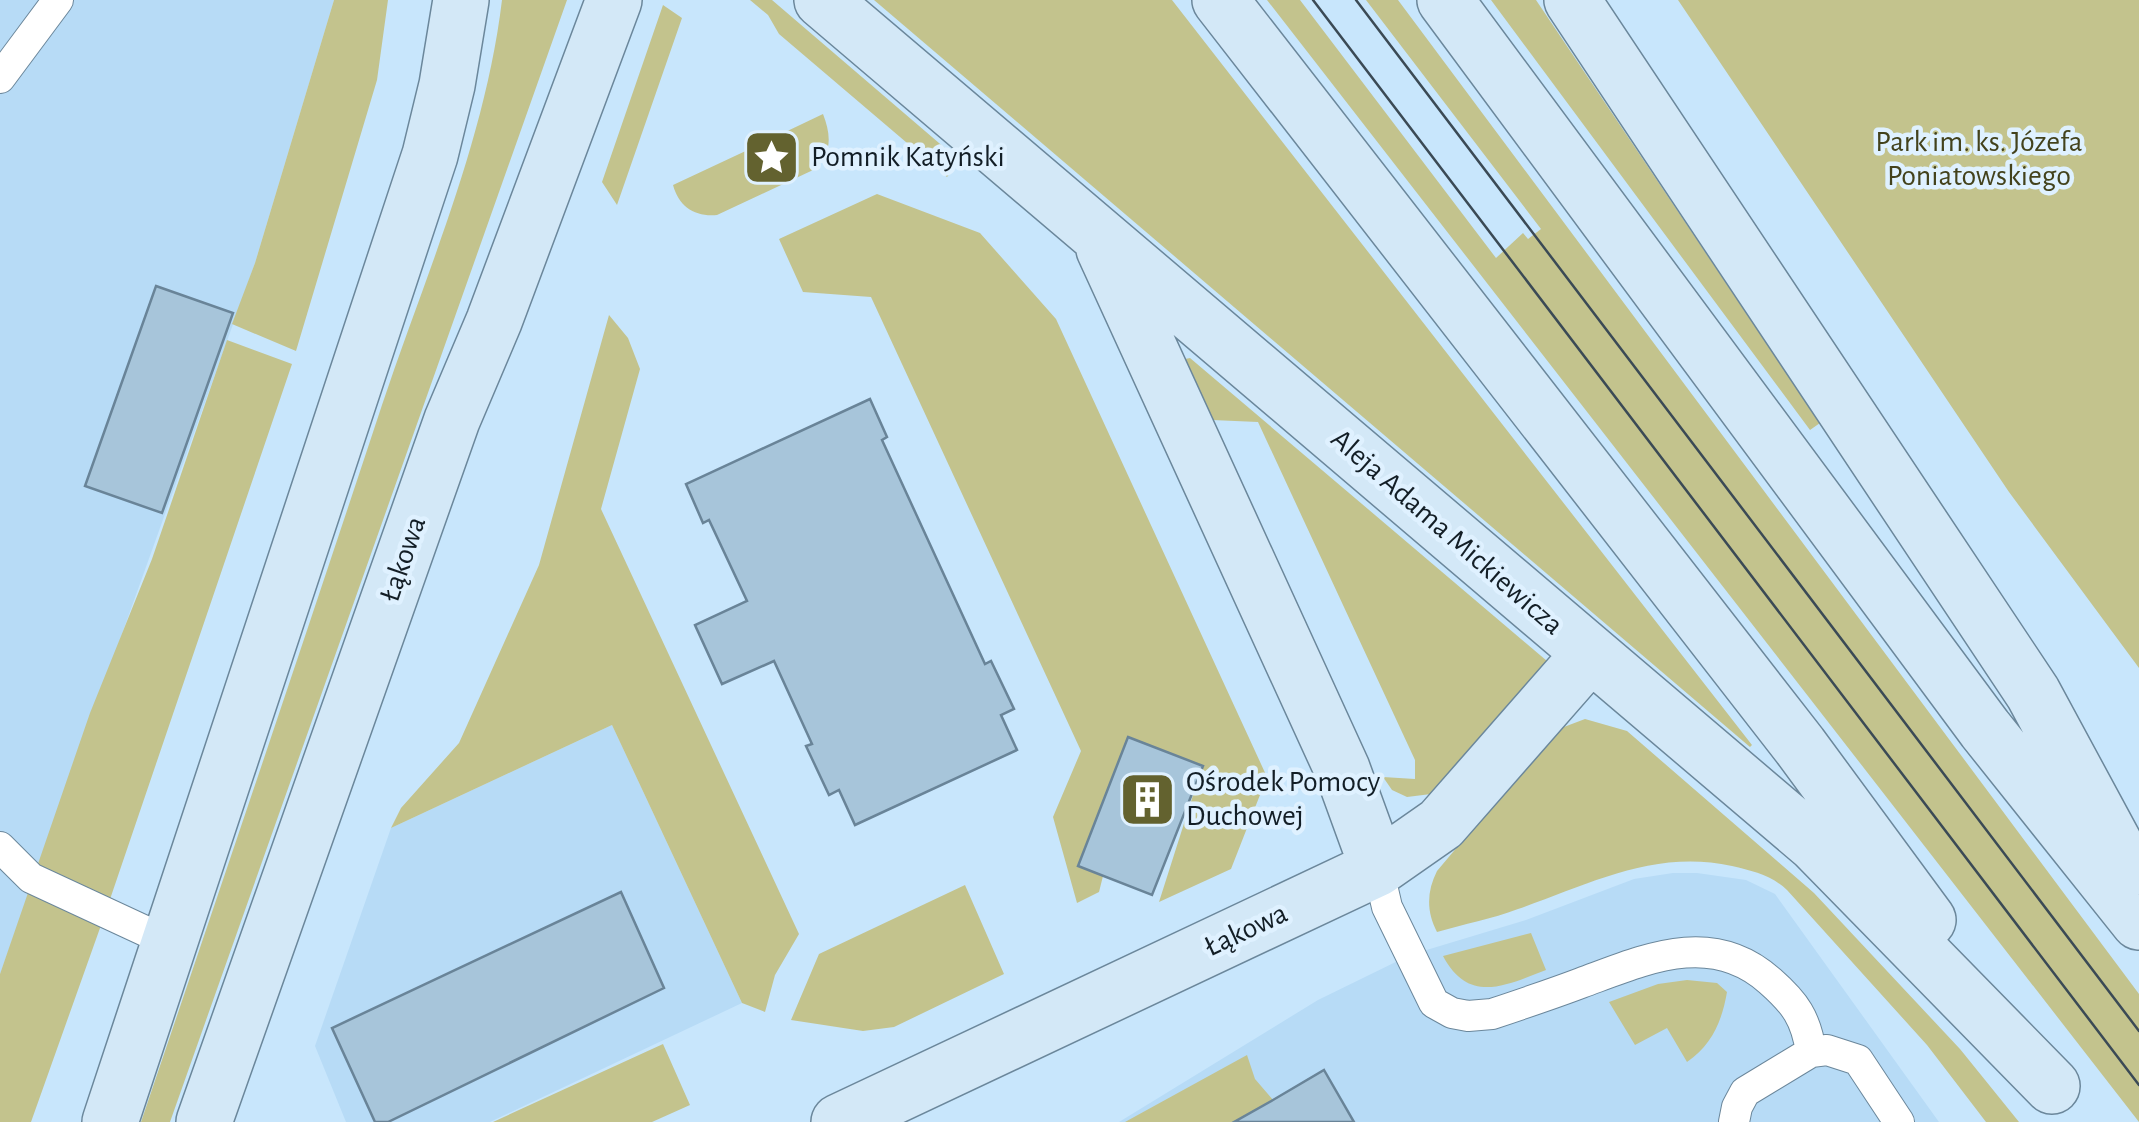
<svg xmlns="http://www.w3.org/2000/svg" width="2139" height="1122" viewBox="0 0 2139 1122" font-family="'Alegreya Sans',sans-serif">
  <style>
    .built { fill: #b7dbf6 }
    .green { fill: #c3c38d }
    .building { fill: #a7c5da; stroke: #698498; stroke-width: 2.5 }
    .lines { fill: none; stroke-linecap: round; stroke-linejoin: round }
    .lane-casing { stroke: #6b879b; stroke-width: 32 }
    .secondary-casing { stroke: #6b879b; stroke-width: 58 }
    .lane { stroke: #fff; stroke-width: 30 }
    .secondary { stroke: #d3e8f7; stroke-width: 55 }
    .tram { stroke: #3b4a55; stroke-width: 2.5 }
    .labels { text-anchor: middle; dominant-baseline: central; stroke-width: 9; stroke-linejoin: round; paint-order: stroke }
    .park-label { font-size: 30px; fill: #43421c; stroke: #dff1ff }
    .poi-label { font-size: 30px; fill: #131e26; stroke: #dff1ff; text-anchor: start }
    .street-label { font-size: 30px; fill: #131e26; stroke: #dff1ff }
  </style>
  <rect width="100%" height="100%" fill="#c8e6fc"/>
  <path class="built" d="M 0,0 L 334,0 L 255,263 L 0,974 Z
    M 612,725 L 742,1003 L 490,1122 L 346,1122 L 315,1046 L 391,828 Z
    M 1673,873 L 1697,873 L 1746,880 L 1775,894 L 1939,1122 L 1119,1122 L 1318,1000 L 1410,955 L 1526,920 L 1634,879 Z"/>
  <path class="green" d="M 334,0 L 388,0 L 377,80 L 296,351 L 232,324 L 255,263 Z
    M 502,0 L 567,0 L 170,1122 L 141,1122 C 222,883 303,644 382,405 C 427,271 485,141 502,0 Z
    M 750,0 L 772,0 L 960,161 L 947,177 L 779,34 L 768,15 Z
    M 874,0 L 1172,0 L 1752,745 L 1750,747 Z
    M 1267,0 L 1300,0 L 1496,258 L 1523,233 L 1528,239 L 1541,229 L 1366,0 L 1398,0 L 2139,994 L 2139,1122 Z
    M 1491,0 L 1536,0 L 1820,423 L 1810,430 Z
    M 1678,0 L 2139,0 L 2139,668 L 2009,492 Z
    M 663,5 L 682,18 L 617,205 L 602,182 Z
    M 823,114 C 832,137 832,156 811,171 L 717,215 C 695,217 679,207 673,185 L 752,148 L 766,178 L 792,168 L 779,135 Z
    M 877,194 L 980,233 L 1056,319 L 1267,777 L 1231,869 L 1159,902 L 1202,767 L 1128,737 L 1078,865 L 1103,876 L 1099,892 L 1077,903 L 1053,817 L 1081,751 L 871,297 L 803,292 L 779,239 Z
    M 609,315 L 628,338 L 640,369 L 601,509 L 799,934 L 775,975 L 765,1012 L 742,1003 L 612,725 L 391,828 L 401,808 L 459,743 L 539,565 Z
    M 227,340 L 292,364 L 105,914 L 31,1122 L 0,1122 L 0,974 L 90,713 L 152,559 Z
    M 1190,358 L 1547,661 L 1431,794 L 1407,797 L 1392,790 L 1383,777 L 1415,779 L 1415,760 L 1258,422 L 1212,420 L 1185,359 Z
    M 1585,719 L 1627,731 L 1814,893 L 1960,1049 L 2019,1122 L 1986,1122 L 1927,1045 L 1787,890 C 1771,875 1753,871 1732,866 C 1654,849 1590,884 1518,909 C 1492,919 1464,924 1437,932 C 1426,911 1427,891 1437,871 L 1556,730 Z
    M 965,885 L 1004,974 L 894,1027 L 863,1031 L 791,1020 L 819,954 Z
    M 1531,933 L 1546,970 C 1506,985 1469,1005 1443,956 Z
    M 1687,980 L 1717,983 L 1727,992 C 1722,1021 1712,1045 1687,1062 L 1667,1028 L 1635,1045 L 1609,1002 L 1658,984 Z
    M 663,1044 L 690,1105 L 652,1122 L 493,1122 Z
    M 1247,1055 L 1255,1079 L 1273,1100 L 1234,1122 L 1125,1122 Z"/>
  <path class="building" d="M 156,286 L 233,313 L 162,513 L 85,486 Z
    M 870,399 L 887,437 L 882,440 L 985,664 L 991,661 L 1014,709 L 1001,715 L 1017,750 L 855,825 L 839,790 L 829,795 L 806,746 L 812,744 L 774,661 L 722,684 L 695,625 L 747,601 L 709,520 L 703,523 L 686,484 Z
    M 1128,737 L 1203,766 L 1152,895 L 1078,866 Z
    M 621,892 L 664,988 L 388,1122 L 375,1122 L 332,1028 Z
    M 1324,1070 L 1354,1122 L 1234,1122 L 1273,1100 Z"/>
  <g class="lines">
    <defs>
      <path id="lane" d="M 0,78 L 58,0
        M 0,847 L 31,878 L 171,943
        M 1378,868 L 1387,907 L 1434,1003 L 1452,1013 L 1468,1016 L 1492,1014 C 1522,1004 1552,994 1581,983 C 1644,960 1711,928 1770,981 C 1795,1003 1806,1018 1811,1052
        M 1734,1122 L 1737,1107 L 1745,1092 L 1811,1052 L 1827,1050 L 1858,1060 L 1899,1122"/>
      <path id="secondary" d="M 822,0 L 1815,844 L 2052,1086
        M 1220,0 L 1800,746 L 1928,920
        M 1445,0 L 1985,729 L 2139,922
        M 1572,0 L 2033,693 L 2128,869
        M 1104,249 L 1342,769 L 1378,868
        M 110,1122 L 430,155 L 447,85 L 461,0
        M 204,1122 L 452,420 L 494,321 L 614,0
        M 839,1122 L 1378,868 L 1441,824 L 1590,654"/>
    </defs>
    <use href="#lane" class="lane-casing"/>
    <use href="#secondary" class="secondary-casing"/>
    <use href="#lane" class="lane"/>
    <use href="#secondary" class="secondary"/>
    <path class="tram" d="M 1313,0 L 2139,1085
      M 1356,0 L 2139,1031"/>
  </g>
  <defs>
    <symbol id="sight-square" viewBox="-11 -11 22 22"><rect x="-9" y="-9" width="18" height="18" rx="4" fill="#63622f" stroke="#dff1ff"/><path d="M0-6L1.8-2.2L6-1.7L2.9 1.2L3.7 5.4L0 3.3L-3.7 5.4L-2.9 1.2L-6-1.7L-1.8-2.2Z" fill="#fff"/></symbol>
    <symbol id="building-square" viewBox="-11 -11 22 22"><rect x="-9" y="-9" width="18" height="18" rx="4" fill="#63622f" stroke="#dff1ff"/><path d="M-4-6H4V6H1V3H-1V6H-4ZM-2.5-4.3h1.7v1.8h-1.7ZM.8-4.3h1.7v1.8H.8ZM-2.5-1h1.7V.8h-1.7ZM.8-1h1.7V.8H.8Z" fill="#fff"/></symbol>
  </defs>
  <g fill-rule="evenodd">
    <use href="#sight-square" x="740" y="126" width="63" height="63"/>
    <use href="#building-square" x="1116" y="768" width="63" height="63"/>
  </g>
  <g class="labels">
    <g class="park-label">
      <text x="1979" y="142">Park im. ks. Józefa<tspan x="1979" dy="34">Poniatowskiego</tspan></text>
    </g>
    <g class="poi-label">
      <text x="811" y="157">Pomnik Katyński</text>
      <text x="1186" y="782">Ośrodek Pomocy<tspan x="1186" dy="34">Duchowej</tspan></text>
    </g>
    <g class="street-label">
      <text transform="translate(1447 532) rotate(41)">Aleja Adama Mickiewicza</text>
      <text transform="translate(403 559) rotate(-71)">Łąkowa</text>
      <text transform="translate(1246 930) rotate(-25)">Łąkowa</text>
    </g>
  </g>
</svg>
